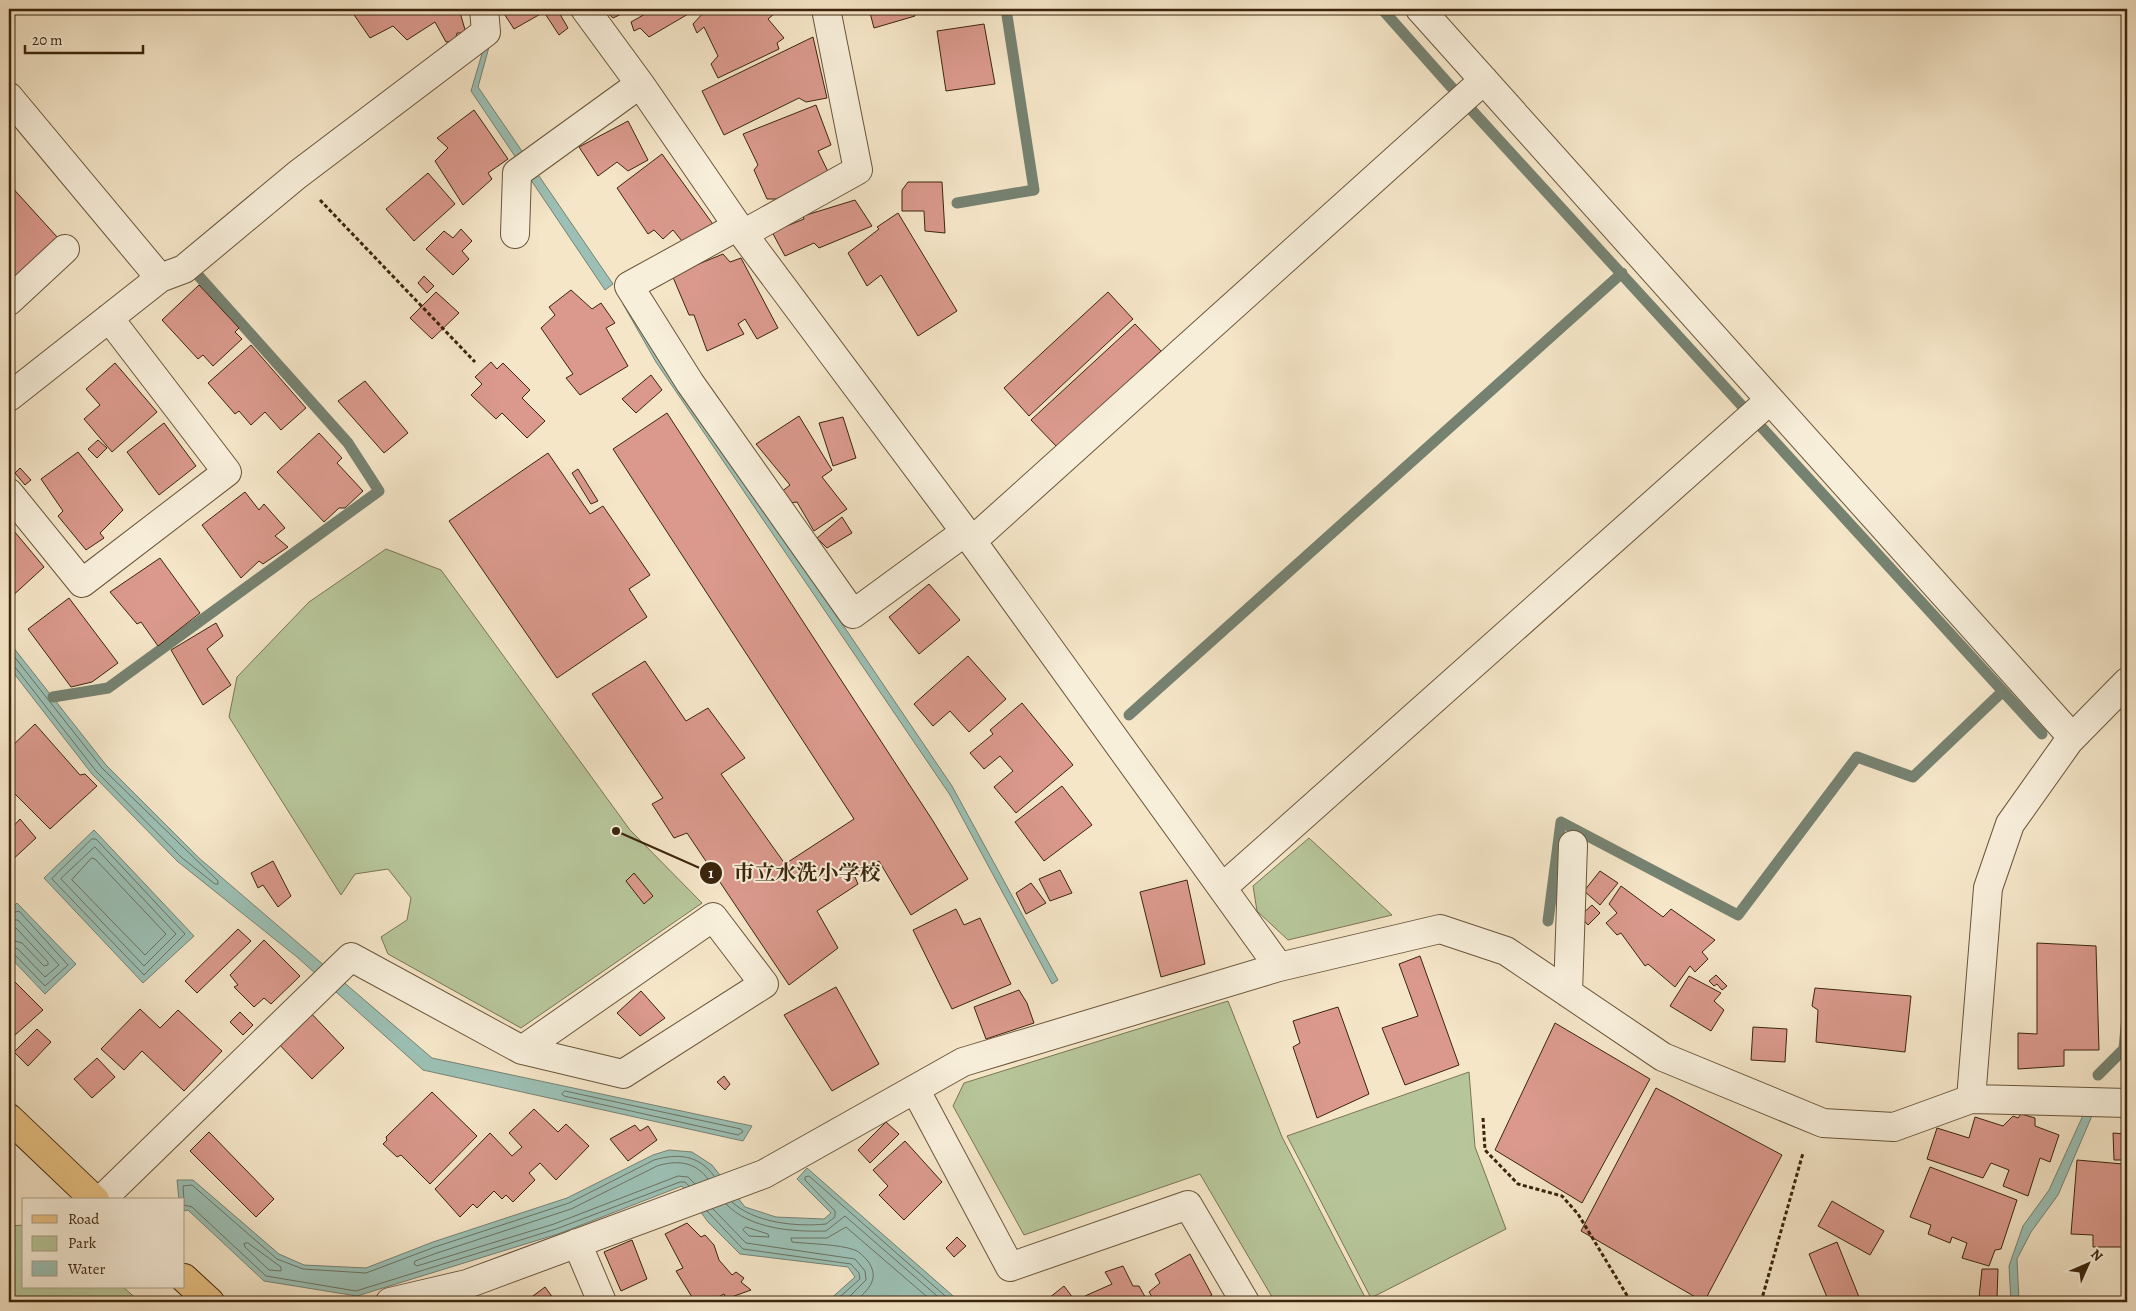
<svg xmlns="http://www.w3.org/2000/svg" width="2136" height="1311" viewBox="0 0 2136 1311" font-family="Alegreya,'Noto Serif JP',serif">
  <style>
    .green { fill: #b7c69a; stroke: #7a7653 }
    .water { fill: #9cc0b5; stroke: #768271 }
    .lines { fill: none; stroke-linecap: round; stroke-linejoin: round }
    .shore { stroke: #6c7260; stroke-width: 1 }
    .stream { stroke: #768271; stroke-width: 11 }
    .building { fill: #da998c; stroke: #3c250c }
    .minor-casing { stroke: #6a553b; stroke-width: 30 }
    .major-casing { stroke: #3c250c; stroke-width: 30 }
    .path { stroke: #3c250c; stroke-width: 3; stroke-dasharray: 4 2.5; stroke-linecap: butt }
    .minor { stroke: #f8efdb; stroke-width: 28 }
    .major { stroke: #eac384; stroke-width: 28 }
    .leader { fill: none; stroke: #3c250c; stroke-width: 2 }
    .callout-dot { fill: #3c250c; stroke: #f8efdb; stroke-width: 2 }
    .mark-label { font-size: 15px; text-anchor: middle; font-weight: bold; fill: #fff }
    .callout-label { font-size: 21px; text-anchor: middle; font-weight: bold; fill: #3c250c; stroke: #f8efdb; stroke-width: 4; stroke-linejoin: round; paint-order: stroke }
  </style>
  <rect width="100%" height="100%" fill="#f5e6c8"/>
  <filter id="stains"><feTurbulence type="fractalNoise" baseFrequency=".004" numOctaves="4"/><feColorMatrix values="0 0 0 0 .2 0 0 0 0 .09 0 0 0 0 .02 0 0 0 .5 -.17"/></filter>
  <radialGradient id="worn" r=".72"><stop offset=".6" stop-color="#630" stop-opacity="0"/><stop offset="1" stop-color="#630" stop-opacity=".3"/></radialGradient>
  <path class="green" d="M 386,549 L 441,570 L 630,830 L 702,903 L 521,1028 L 388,954 L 381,937 L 407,920 L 411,898 L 388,869 L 355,874 L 341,895 L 229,717 L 237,677 L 309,602 Z
    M 1309,838 L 1392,915 L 1288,940 L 1257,911 L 1253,886 Z
    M 1228,1001 L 1282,1137 L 1367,1301 L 1365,1302 L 1275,1302 L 1200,1174 L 1024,1235 L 953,1106 L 964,1083 Z
    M 1469,1072 L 1475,1147 L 1506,1229 L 1371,1298 L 1287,1136 Z
    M 24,1225 L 24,1287 L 123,1287 L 140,1302 L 9,1302 L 9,1226 Z"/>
  <path class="water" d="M 484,47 L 489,47 L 478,87 L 613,284 L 605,290 L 471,91 Z
    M 629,301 L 696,408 L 952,786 L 1058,980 L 1052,984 L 950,795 L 656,362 L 623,304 Z
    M 9,642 L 106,765 L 199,858 L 432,1058 L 752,1126 L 743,1141 L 423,1070 L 297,957 L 177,861 L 92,774 L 9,667 Z
    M 94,830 L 194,936 L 143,983 L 44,878 Z
    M 17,903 L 76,964 L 45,994 L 9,956 L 9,911 Z
    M 2085,1111 L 2094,1111 L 2058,1195 L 2031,1232 L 2017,1259 L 2019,1302 L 2011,1302 L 2009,1266 L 2023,1226 L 2049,1190 Z
    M 669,1150 L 692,1152 L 712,1165 L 745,1207 L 776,1217 L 824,1219 L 831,1213 L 797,1179 L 807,1168 L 960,1302 L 827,1302 L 855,1277 L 848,1267 L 740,1254 L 708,1222 L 682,1186 L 558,1234 L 357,1296 L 264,1281 L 188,1210 L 184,1211 L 184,1200 L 179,1200 L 177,1180 L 193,1180 L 279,1254 L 304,1265 L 366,1268 L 433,1242 L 567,1198 L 653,1155 Z"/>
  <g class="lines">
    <path class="shore" d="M 9,650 L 102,768 L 218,881 L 218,884 L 215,884 L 181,857 L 96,771 L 15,667 L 9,665
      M 92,839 L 96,839 L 185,934 L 144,975 L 52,879 Z
      M 95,847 L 176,934 L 144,966 L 61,879 Z
      M 92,858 L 95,859 L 166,934 L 145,955 L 72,880 Z
      M 9,914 L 19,911 L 68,965 L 45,986 L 14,954 L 9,953
      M 9,920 L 18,920 L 59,965 L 45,977 L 18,949 L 9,946
      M 9,928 L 16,928 L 48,962 L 48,965 L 44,966 L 22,943 L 9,939
      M 565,1091 L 741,1129 L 743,1132 L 738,1135 L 564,1096 L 562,1094 Z
      M 695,1184 L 688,1177 L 678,1176 L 554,1224 L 417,1266 L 414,1264 L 415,1261 L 437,1253 L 571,1209 L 657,1166 C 676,1160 695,1161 708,1179
      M 184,1201 L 183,1186 L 192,1185 L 277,1259 L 303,1269 L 366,1273 L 435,1247 L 569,1203 L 654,1160 C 678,1153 699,1155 714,1176
      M 732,1202 C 754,1223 797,1227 826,1224 L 835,1217 L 835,1211 L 805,1180 L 805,1177 L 809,1176 L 952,1302
      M 726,1204 C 750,1229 792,1232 826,1231 L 845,1216 L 944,1302
      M 184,1205 L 192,1207 L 266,1276 L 356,1291 L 556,1229 L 680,1182 L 685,1182 L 689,1186
      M 713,1209 L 746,1243 L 855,1259 L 865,1271 L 866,1280 L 844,1302
      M 707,1211 L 743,1249 L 851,1264 L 859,1273 L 860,1279 L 834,1302
      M 746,1227 L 768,1234 L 769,1237 L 749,1236 L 743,1230 Z
      M 248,1243 L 281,1267 L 281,1271 L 269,1270 L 245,1247 L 244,1244 Z
      M 855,1302 C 869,1289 881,1278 867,1260 C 863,1256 860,1252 855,1250 C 838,1244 810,1244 792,1242 L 791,1238 L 827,1238 L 846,1227 L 933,1302"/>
    <path class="stream" d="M 1382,9 L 1477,116 L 2042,734
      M 957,203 L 1034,190 L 1006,9
      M 53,697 L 108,688 L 379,491 L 348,443 L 196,273
      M 1129,715 L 1622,273
      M 1548,921 L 1561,822 L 1738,915 L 1857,757 L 1913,777 L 2003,691
      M 2098,1075 L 2124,1049 L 2127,1016"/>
  </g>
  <path class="building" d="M 350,9 L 459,9 L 466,33 L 457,33 L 455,41 L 446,42 L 435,22 L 407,40 L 393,26 L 370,38 Z
    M 501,9 L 549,9 L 550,12 L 557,9 L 568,28 L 559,35 L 544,12 L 514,29 Z
    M 603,9 L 632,9 L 613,18 Z
    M 654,9 L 695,9 L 695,10 L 649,37 L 640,28 L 634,31 L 631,22 Z
    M 702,9 L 780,9 L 768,19 L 784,38 L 777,43 L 779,49 L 718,78 L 711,64 L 718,56 L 704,27 L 697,33 L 693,24 L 704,12 Z
    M 869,9 L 913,9 L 915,16 L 874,28 Z
    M 984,24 L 995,84 L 946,91 L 937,31 Z
    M 813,37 L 827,98 L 806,102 L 799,98 L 724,135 L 702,91 Z
    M 816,105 L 831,145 L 818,151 L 831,178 L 776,199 L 767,199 L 754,170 L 758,165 L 743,134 Z
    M 474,110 L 508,159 L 488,173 L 492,179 L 463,205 L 435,161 L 448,148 L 437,138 Z
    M 628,121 L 648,160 L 628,171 L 617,162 L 598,176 L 579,147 Z
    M 662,154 L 715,227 L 686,246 L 673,230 L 663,239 L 654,230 L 648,234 L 617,188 Z
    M 428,173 L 455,204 L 414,241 L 386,209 Z
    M 908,182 L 942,182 L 945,233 L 925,231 L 924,211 L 902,211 L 902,190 Z
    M 9,184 L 58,238 L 9,282 Z
    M 855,200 L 872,226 L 819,248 L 814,243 L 785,256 L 772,232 L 804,219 L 803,216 Z
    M 898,213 L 957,311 L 918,336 L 881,275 L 867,286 L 848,253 L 879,229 L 877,227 Z
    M 461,229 L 472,241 L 462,251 L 469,259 L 453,275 L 426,249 L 444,231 L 453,238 Z
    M 723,254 L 730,262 L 741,258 L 778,328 L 757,339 L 745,319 L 738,324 L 744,334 L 707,351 L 694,315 L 689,315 L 672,275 Z
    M 424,276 L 434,286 L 427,293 L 418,283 Z
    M 199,285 L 239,328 L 235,332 L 242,339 L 213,366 L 203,355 L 198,359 L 162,320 Z
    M 571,290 L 592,309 L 601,303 L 615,323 L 606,328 L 628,366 L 580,395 L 566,378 L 573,374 L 541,328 L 555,315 L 549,307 Z
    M 436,292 L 459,313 L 432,339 L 410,318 Z
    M 1108,292 L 1133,319 L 1029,416 L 1004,388 Z
    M 1135,324 L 1161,351 L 1057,447 L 1031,420 Z
    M 251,345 L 306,408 L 281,430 L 265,412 L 251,425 L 239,411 L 235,414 L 208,383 Z
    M 491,362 L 497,369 L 503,363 L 530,390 L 522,398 L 545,421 L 527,438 L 502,413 L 496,419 L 471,395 L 482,384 L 475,377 Z
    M 115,363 L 157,412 L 112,452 L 84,419 L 100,405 L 86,389 Z
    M 651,375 L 662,390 L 636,413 L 622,399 Z
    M 365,381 L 408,433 L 384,453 L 338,401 Z
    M 667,413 L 933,821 L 968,879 L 911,915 L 879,861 L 855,877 L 858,884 L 817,911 L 838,948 L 789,985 L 687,833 L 674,838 L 652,804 L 663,798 L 592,694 L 645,661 L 686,721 L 708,708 L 745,758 L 721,774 L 785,864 L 854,819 L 613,449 Z
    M 799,416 L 832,470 L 822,477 L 847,509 L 814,531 L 797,502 L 790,503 L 780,493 L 790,485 L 756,444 Z
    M 843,417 L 856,458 L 833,466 L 819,423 Z
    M 164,423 L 196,466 L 159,495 L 127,452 Z
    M 319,433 L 342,458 L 337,463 L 363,491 L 345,508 L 339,508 L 324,522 L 277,472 Z
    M 98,440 L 107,448 L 97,458 L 88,449 Z
    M 78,452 L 123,510 L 100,533 L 104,538 L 86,550 L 58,516 L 63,511 L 41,479 Z
    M 548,453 L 590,514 L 603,506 L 650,575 L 629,589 L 647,617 L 557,678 L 449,521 Z
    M 20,468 L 31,480 L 25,485 L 15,473 Z
    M 578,469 L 598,501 L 591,504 L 572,473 Z
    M 245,492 L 259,510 L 264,504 L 285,528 L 275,536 L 288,547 L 263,564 L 259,561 L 241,578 L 202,525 Z
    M 842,517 L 852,533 L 827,548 L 817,538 Z
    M 9,525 L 44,567 L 9,599 Z
    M 160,558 L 200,613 L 158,646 L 141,622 L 137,624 L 110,592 Z
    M 929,584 L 960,620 L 919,654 L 889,617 Z
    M 69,598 L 118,663 L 92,682 L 71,687 L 28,629 Z
    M 216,623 L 223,636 L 207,649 L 231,685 L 203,705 L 171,650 Z
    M 968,656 L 1006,699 L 969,732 L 950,711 L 933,726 L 914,704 Z
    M 1022,703 L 1073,765 L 1016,813 L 994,787 L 1013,771 L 1000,756 L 984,769 L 970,753 L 993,734 L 990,730 Z
    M 35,724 L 80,775 L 85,774 L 97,786 L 50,829 L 12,791 L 14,786 L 9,780 L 9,749 Z
    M 1062,786 L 1092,825 L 1044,861 L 1015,822 Z
    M 20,819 L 36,838 L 9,863 L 9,831 Z
    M 273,861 L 291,896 L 278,907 L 263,885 L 258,888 L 251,873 Z
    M 1060,870 L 1072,893 L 1050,901 L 1039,879 Z
    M 1600,871 L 1618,883 L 1600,905 L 1584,891 Z
    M 634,873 L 653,896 L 644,904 L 626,881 Z
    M 1187,880 L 1205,964 L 1161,977 L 1140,892 Z
    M 1031,883 L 1046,903 L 1026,914 L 1016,893 Z
    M 1621,886 L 1663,917 L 1671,909 L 1715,940 L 1702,952 L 1708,959 L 1695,972 L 1690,966 L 1675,987 L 1648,964 L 1645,966 L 1621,933 L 1617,935 L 1606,923 L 1617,913 L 1609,904 Z
    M 1592,905 L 1600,913 L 1588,925 L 1580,916 Z
    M 956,909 L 964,925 L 980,918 L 1011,984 L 952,1009 L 913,930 Z
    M 238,929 L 251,941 L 197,993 L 185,981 Z
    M 264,940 L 300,976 L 271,1004 L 264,998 L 254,1007 L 234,987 L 238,985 L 230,975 Z
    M 2037,943 L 2096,946 L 2099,1050 L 2064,1050 L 2064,1066 L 2018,1069 L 2018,1033 L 2037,1034 Z
    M 1420,956 L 1459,1065 L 1405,1085 L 1382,1028 L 1418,1016 L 1399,964 Z
    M 1716,975 L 1727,986 L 1722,990 L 1717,984 L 1714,986 L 1709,981 Z
    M 9,976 L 43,1010 L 15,1035 L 9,1031 Z
    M 1689,976 L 1721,993 L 1714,1001 L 1724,1010 L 1711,1031 L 1670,1006 Z
    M 836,987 L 879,1064 L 832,1091 L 784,1015 Z
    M 1815,988 L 1911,996 L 1905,1052 L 1816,1042 L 1818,1010 L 1812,1006 Z
    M 1019,990 L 1027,1003 L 1034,1023 L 986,1039 L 974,1007 Z
    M 641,991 L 665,1018 L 640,1036 L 617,1013 Z
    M 1338,1007 L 1369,1094 L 1317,1118 L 1293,1047 L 1300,1043 L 1293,1021 Z
    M 140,1009 L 160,1028 L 178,1010 L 222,1051 L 184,1091 L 142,1051 L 124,1070 L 101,1049 Z
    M 308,1010 L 344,1048 L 312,1079 L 276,1041 Z
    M 240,1012 L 253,1025 L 243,1035 L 230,1022 Z
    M 1555,1023 L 1650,1079 L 1582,1203 L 1495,1150 Z
    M 1753,1027 L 1787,1029 L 1785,1062 L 1751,1060 Z
    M 37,1029 L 51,1042 L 28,1066 L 14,1052 Z
    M 97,1058 L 115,1077 L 92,1098 L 74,1079 Z
    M 724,1076 L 730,1084 L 725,1090 L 717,1082 Z
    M 1656,1088 L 1782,1155 L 1704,1302 L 1581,1231 Z
    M 432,1092 L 477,1136 L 430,1184 L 401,1155 L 397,1157 L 383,1144 L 387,1140 L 386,1137 Z
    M 534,1109 L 558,1132 L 566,1124 L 589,1146 L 556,1180 L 540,1163 L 529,1173 L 535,1180 L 513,1202 L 506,1195 L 502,1199 L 494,1191 L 477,1208 L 473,1204 L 460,1217 L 435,1189 L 490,1133 L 512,1156 L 522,1147 L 509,1133 Z
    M 2021,1114 L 2035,1118 L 2035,1126 L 2059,1135 L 2050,1162 L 2040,1158 L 2028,1196 L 2003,1186 L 2009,1170 L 1991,1163 L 1983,1178 L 1927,1159 L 1937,1128 L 1969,1138 L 1975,1117 L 2003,1126 L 2013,1116 L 2018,1118 Z
    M 886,1122 L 899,1134 L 870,1163 L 858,1150 Z
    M 635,1125 L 640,1131 L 648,1126 L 657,1140 L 628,1161 L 610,1139 Z
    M 209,1132 L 274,1199 L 256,1217 L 190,1151 Z
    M 2113,1133 L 2125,1134 L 2123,1160 L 2114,1160 Z
    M 905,1141 L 942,1182 L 904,1220 L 879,1195 L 888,1186 L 873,1170 Z
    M 2077,1160 L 2123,1164 L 2122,1247 L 2093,1247 L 2093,1235 L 2071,1234 Z
    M 1930,1167 L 2017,1200 L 2001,1249 L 1995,1250 L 1989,1266 L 1962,1258 L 1967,1243 L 1952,1237 L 1950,1243 L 1928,1234 L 1931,1225 L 1910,1217 Z
    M 1832,1201 L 1884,1231 L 1870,1255 L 1818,1226 Z
    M 687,1223 L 701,1237 L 705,1235 L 714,1245 L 719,1260 L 732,1275 L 736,1272 L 744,1278 L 741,1282 L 751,1290 L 726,1299 L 724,1294 L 709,1302 L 695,1302 L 676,1271 L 683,1268 L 665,1234 Z
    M 957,1237 L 966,1246 L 954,1257 L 946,1248 Z
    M 632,1240 L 647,1279 L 621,1291 L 604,1252 Z
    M 1837,1242 L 1861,1302 L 1829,1302 L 1809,1254 Z
    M 1190,1254 L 1212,1295 L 1199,1302 L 1155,1302 L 1149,1292 L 1160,1283 L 1155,1274 Z
    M 1123,1266 L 1133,1286 L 1139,1286 L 1148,1302 L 1088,1302 L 1085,1296 L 1112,1284 L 1105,1272 Z
    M 1982,1269 L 1998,1269 L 1997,1298 L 1979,1298 Z
    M 1064,1286 L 1076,1302 L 1044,1302 Z
    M 545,1287 L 556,1302 L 525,1302 Z"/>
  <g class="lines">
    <defs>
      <path id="minor" d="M 585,9 L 640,84 L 743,234 L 972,541 L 1279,967
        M 1420,9 L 2072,737
        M 9,97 L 160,278
        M 738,226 L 629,286 L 690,383 L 853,614 L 965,532
        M 515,234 L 517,173 L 640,84
        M 743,234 L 858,170 L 826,9
        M 9,301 L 65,249
        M 9,397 L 160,278 L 184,269 L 297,175 L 486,32 L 484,9
        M 9,493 L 82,583 L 227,472 L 109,318
        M 972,541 L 1484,80
        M 1222,888 L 1770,400
        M 1568,993 L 1573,845
        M 915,1089 L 1010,1267 L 1188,1205 L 1245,1302
        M 1971,1099 L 1988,888 L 2010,824 L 2069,741 L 2127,682
        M 101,1200 L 351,957 L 522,1050 L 623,1074 L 764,984 L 713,917 L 522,1050
        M 577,1243 L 602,1302
        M 390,1302 L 467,1284 L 764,1174 L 963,1062 L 1279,967 L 1440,929 L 1506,951 L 1663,1057 L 1823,1123 L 1894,1127 L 1971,1099 L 2127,1103"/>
      <path id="major" d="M 9,1118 L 95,1200
        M 184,1278 L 210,1302"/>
    </defs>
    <use href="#minor" class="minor-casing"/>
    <use href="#major" class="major-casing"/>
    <path class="path" d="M 320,200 L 475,362
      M 1483,1118 L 1485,1150 L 1518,1184 L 1562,1196 L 1578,1214 L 1631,1302
      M 1761,1302 L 1803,1153"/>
    <use href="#minor" class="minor"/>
    <use href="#major" class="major"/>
  </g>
  <path class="leader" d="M616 831L711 873"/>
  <g class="callout-dot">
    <circle cx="616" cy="831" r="5"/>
    <circle cx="711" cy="873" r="12"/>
  </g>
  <g class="mark-label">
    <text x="711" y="878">1</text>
  </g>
  <g class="callout-label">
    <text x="807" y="880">市立水洗小学校</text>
  </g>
  <rect width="2136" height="1311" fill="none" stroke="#f5e6c8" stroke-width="30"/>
  <rect x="10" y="10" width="2116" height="1291" fill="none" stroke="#3c250c" stroke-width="2.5"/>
  <rect x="15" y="15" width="2106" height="1281" fill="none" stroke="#3c250c"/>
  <rect x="22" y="1198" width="162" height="90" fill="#f8efdb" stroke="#ad9e88"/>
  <rect x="32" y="1215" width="25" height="8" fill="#eac384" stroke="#ad9e88"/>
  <text x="68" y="1224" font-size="15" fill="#3c250c">Road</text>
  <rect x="32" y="1236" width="25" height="15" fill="#b7c69a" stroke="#ad9e88"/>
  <text x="68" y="1248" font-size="15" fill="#3c250c">Park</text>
  <rect x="32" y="1261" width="25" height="15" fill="#9cc0b5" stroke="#ad9e88"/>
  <text x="68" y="1274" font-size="15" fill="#3c250c">Water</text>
  <g transform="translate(2088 1264) rotate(45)" stroke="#f8efdb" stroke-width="4" paint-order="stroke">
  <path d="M0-4L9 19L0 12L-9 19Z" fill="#3c250c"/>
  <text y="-8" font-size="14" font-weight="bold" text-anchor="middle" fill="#3c250c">N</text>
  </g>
  <path d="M25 45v8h118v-8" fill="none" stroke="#3c250c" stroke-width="2.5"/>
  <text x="32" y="45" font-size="15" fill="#3c250c" stroke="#f8efdb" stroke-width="4" paint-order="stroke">20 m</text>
  <rect width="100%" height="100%" filter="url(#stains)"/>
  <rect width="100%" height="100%" fill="url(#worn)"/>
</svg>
